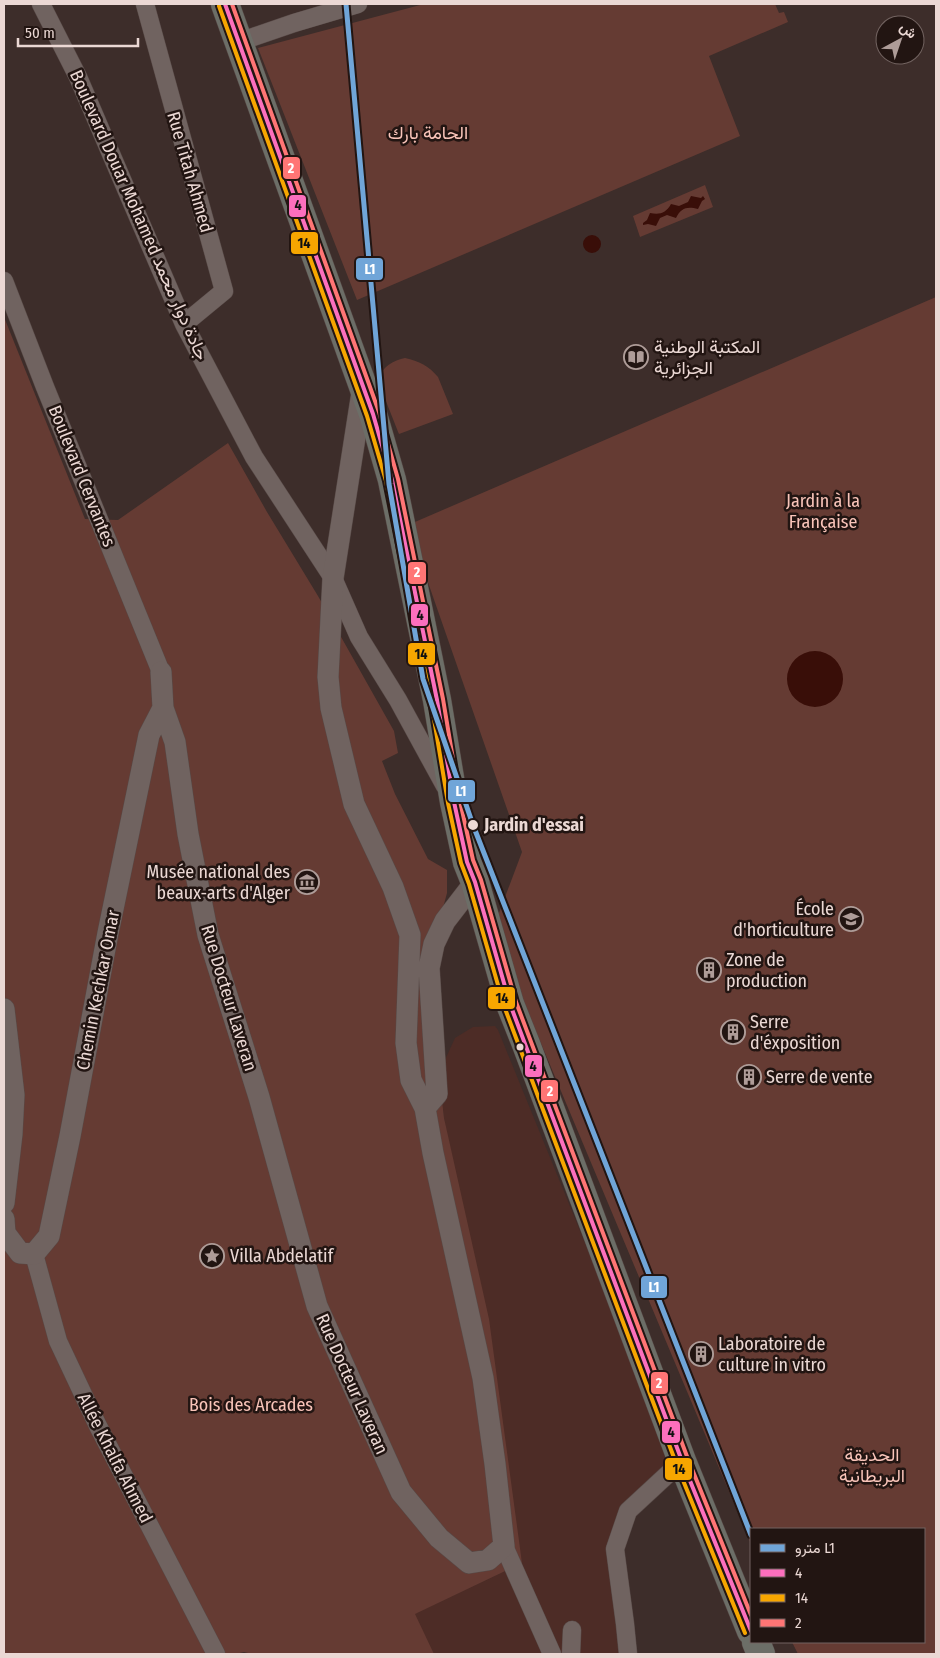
<svg xmlns="http://www.w3.org/2000/svg" width="940" height="1658" viewBox="0 0 940 1658" font-family="'Fira Sans Condensed',Vazirmatn,sans-serif">
  <style>
    .built { fill: #4d2c26 }
    .green { fill: #653b33 }
    .water { fill: #390e08 }
    .lines { fill: none; stroke-linecap: round; stroke-linejoin: round }
    .minor-casing { stroke: #574946; stroke-width: 19 }
    .tertiary-casing { stroke: #574946; stroke-width: 22 }
    .primary-casing { stroke: #574946; stroke-width: 29 }
    .minor { stroke: #706360; stroke-width: 18 }
    .tertiary { stroke: #706360; stroke-width: 21 }
    .primary { stroke: #6c6e67; stroke-width: 28 }
    .bus-1-casing { stroke: #221512; stroke-width: 8 }
    .bus-2-casing { stroke: #221512; stroke-width: 8 }
    .bus-3-casing { stroke: #221512; stroke-width: 8 }
    .bus-1 { stroke: #fc6fbd; stroke-width: 4 }
    .bus-2 { stroke: #f7a600; stroke-width: 4 }
    .bus-3 { stroke: #ff7575; stroke-width: 4 }
    .metro-1-casing { stroke: #221512; stroke-width: 9 }
    .metro-1 { stroke: #70a5d8; stroke-width: 5 }
    .stop-dot { fill: #ebd8d4; stroke: #221512; stroke-width: 2 }
    .labels { text-anchor: middle; dominant-baseline: central; stroke-width: 5; stroke-linejoin: round; paint-order: stroke }
    .park-label { font-size: 18px; fill: #f9c4b9; stroke: #221512 }
    .street-label { font-size: 18px; fill: #ebd8d4; stroke: #221512 }
    .poi-label { font-size: 18px; fill: #ebd8d4; stroke: #221512; text-anchor: start }
    .stop-label { font-size: 18px; font-weight: bold; fill: #ebd8d4; stroke: #221512; text-anchor: start }
    .line-badge { stroke: #221512; stroke-width: 2 }
    .badge-label { font-size: 14px; text-anchor: middle; font-weight: bold; fill: #fff }
    .pale-badge-label { font-size: 14px; text-anchor: middle; font-weight: bold; fill: #111 }
  </style>
  <rect width="100%" height="100%" fill="#3d2d2a"/>
  <path class="built" d="M 495,1026 L 498,1030 L 676,1466 L 630,1509 L 614,1543 L 625,1654 L 434,1654 L 414,1614 L 522,1563 L 444,1118 L 439,1073 L 455,1038 L 473,1027 Z"/>
  <path class="green" d="M 424,4 L 775,4 L 779,13 L 784,12 L 788,22 L 709,56 L 740,136 L 357,300 L 258,48 Z
    M 705,185 L 713,207 L 640,237 L 633,216 Z
    M 936,297 L 936,1654 L 798,1654 L 792,1642 L 924,1642 L 924,1529 L 751,1529 L 751,1544 L 493,929 L 522,852 L 408,525 Z
    M 4,317 L 85,519 L 118,520 L 228,443 L 267,512 L 318,596 L 394,731 L 398,753 L 382,761 L 395,794 L 428,859 L 447,870 L 447,893 L 423,982 L 439,1073 L 444,1118 L 489,1319 L 522,1563 L 415,1614 L 434,1654 L 252,1654 L 244,1652 L 235,1654 L 4,1654 Z
    M 405,358 C 419,361 429,366 438,377 L 453,414 L 399,434 C 395,423 381,391 380,381 C 379,368 394,360 405,358 Z"/>
  <path class="water" d="M 691,196 L 701,198 L 703,196 L 705,199 L 702,201 L 698,209 C 687,206 681,208 676,218 L 667,215 L 660,218 L 656,226 L 648,224 L 643,225 L 643,223 L 647,220 L 650,213 C 660,215 666,213 671,204 L 679,206 L 688,202 Z
    M583 244a9 9 0 1 1 18 0a9 9 0 1 1-18 0Z
    M787 679a28 28 0 1 1 56 0a28 28 0 1 1-56 0Z"/>
  <g class="lines">
    <defs>
      <path id="minor" d="M 41,4 L 78,77 L 184,324 L 254,457 L 333,578 L 359,637 L 398,700 L 445,786
        M 145,4 L 224,291 L 184,324
        M 239,42 L 294,23 L 358,4
        M 4,281 L 45,387 L 161,672
        M 34,1254 L 58,1341 L 98,1426 L 216,1654
        M 504,1546 L 552,1654
        M 571,1654 L 572,1630
        M 628,1654 L 625,1624 L 615,1549 L 628,1511 L 682,1461"/>
      <path id="tertiary" d="M 163,708 L 175,742 L 188,834 L 208,935 L 259,1097 L 317,1306 L 401,1492 L 439,1538 L 469,1563 L 488,1560 L 504,1546 L 495,1464 L 483,1378 L 433,1153 L 425,1108 L 411,1080 L 406,1043 L 410,935 L 393,887 L 354,804 L 331,708 L 328,677 L 333,578 L 363,386
        M 4,1009 L 14,1095 L 12,1134 L 4,1203
        M 425,1108 L 437,1094 L 429,968 L 434,944 L 445,921 L 475,882
        M 4,1219 L 5,1233 L 20,1253 L 34,1254 L 49,1236 L 70,1136 L 108,933 L 149,735 L 163,708 L 161,672"/>
      <path id="primary" d="M 225,4 L 373,414 L 392,480 L 437,700 L 454,802 L 467,862 L 475,882 L 510,1004 L 526,1044 L 682,1461 L 751,1631
        M 756,1642 L 761,1654"/>
    </defs>
    <use href="#minor" class="minor-casing"/>
    <use href="#tertiary" class="tertiary-casing"/>
    <use href="#primary" class="primary-casing"/>
    <use href="#minor" class="minor"/>
    <use href="#tertiary" class="tertiary"/>
    <use href="#primary" class="primary"/>
    <defs>
      <path id="bus-1" d="M 225,4 L 373,414 L 392,480 L 437,700 L 454,802 L 467,862 L 475,882 L 510,1004 L 682,1461 L 751,1631"/>
      <path id="bus-2" d="M 219,6 L 367,416 L 386,481 L 431,701 L 448,803 L 461,863 L 469,884 L 504,1006 L 676,1463 L 745,1633"/>
      <path id="bus-3" d="M 232,4 L 379,412 L 398,479 L 443,699 L 460,801 L 473,860 L 481,880 L 516,1002 L 688,1459 L 751,1615"/>
    </defs>
    <use href="#bus-1" class="bus-1-casing"/>
    <use href="#bus-2" class="bus-2-casing"/>
    <use href="#bus-3" class="bus-3-casing"/>
    <use href="#bus-1" class="bus-1"/>
    <use href="#bus-2" class="bus-2"/>
    <use href="#bus-3" class="bus-3"/>
    <defs>
      <path id="metro-1" d="M 346,4 L 389,484 L 423,679 L 473,825 L 751,1535"/>
    </defs>
    <use href="#metro-1" class="metro-1-casing"/>
    <use href="#metro-1" class="metro-1"/>
  </g>
  <defs>
    <symbol id="library-ring" viewBox="-11 -11 22 22"><circle r="9.5" fill="#221512" stroke="#ae9c98" stroke-width="1.5"/><path d="M-6-4Q-3-5.5-.7-3.5V5Q-3 3-6 4ZM6-4Q3-5.5 .7-3.5V5Q3 3 6 4Z" fill="#ae9c98"/></symbol>
    <symbol id="museum-ring" viewBox="-11 -11 22 22"><circle r="9.5" fill="#221512" stroke="#ae9c98" stroke-width="1.5"/><path d="M0-6L6-3V-2H-6V-3ZM-5-1h2V3h-2ZM-1-1h2V3h-2ZM3-1h2V3H3ZM-6 4H6V6H-6Z" fill="#ae9c98"/></symbol>
    <symbol id="university-ring" viewBox="-11 -11 22 22"><circle r="9.5" fill="#221512" stroke="#ae9c98" stroke-width="1.5"/><path d="M0-5L7-2L0 1L-7-2ZM-4 1L0 2.5L4 1V4Q0 6-4 4Z" fill="#ae9c98"/></symbol>
    <symbol id="building-ring" viewBox="-11 -11 22 22"><circle r="9.5" fill="#221512" stroke="#ae9c98" stroke-width="1.5"/><path d="M-4-6H4V6H1V3H-1V6H-4ZM-2.5-4.3h1.7v1.8h-1.7ZM.8-4.3h1.7v1.8H.8ZM-2.5-1h1.7V.8h-1.7ZM.8-1h1.7V.8H.8Z" fill="#ae9c98"/></symbol>
    <symbol id="sight-ring" viewBox="-11 -11 22 22"><circle r="9.5" fill="#221512" stroke="#ae9c98" stroke-width="1.5"/><path d="M0-6L1.8-2.2L6-1.7L2.9 1.2L3.7 5.4L0 3.3L-3.7 5.4L-2.9 1.2L-6-1.7L-1.8-2.2Z" fill="#ae9c98"/></symbol>
  </defs>
  <g fill-rule="evenodd">
    <use href="#library-ring" x="622" y="343" width="28" height="28"/>
    <use href="#museum-ring" x="293" y="868" width="28" height="28"/>
    <use href="#university-ring" x="837" y="905" width="28" height="28"/>
    <use href="#building-ring" x="695" y="956" width="28" height="28"/>
    <use href="#building-ring" x="719" y="1018" width="28" height="28"/>
    <use href="#building-ring" x="735" y="1063" width="28" height="28"/>
    <use href="#sight-ring" x="198" y="1242" width="28" height="28"/>
    <use href="#building-ring" x="687" y="1340" width="28" height="28"/>
  </g>
  <g class="stop-dot">
    <circle cx="473" cy="825" r="6"/>
    <circle cx="520" cy="1047" r="4.5"/>
  </g>
  <g class="labels">
    <g class="park-label">
      <text x="428" y="133">الحامة بارك</text>
      <text x="823" y="501">Jardin à la<tspan x="823" dy="21">Française</tspan></text>
      <text x="251" y="1405">Bois des Arcades</text>
      <text x="872" y="1455">الحديقة<tspan x="872" dy="21">البريطانية</tspan></text>
    </g>
    <g class="street-label">
      <text transform="translate(190 172) rotate(74)">Rue Titah Ahmed</text>
      <text transform="translate(139 215) rotate(66)">Boulevard Douar Mohamed جادة دوار محمد</text>
      <text transform="translate(82 476) rotate(68)">Boulevard Cervantes</text>
      <text transform="translate(98 990) rotate(-79)">Chemin Kechkar Omar</text>
      <text transform="translate(229 998) rotate(73)">Rue Docteur Laveran</text>
      <text transform="translate(352 1384) rotate(66)">Rue Docteur Laveran</text>
      <text transform="translate(115 1458) rotate(63)">Allée Khalfa Ahmed</text>
    </g>
    <g class="poi-label">
      <text x="654" y="347">المكتبة الوطنية<tspan x="654" dy="21">الجزائرية</tspan></text>
      <text x="290" y="872" text-anchor="end">Musée national des<tspan x="290" dy="21">beaux-arts d'Alger</tspan></text>
      <text x="834" y="909" text-anchor="end">École<tspan x="834" dy="21">d'horticulture</tspan></text>
      <text x="726" y="960">Zone de<tspan x="726" dy="21">production</tspan></text>
      <text x="750" y="1022">Serre<tspan x="750" dy="21">d'éxposition</tspan></text>
      <text x="766" y="1077">Serre de vente</text>
      <text x="230" y="1256">Villa Abdelatif</text>
      <text x="718" y="1344">Laboratoire de<tspan x="718" dy="21">culture in vitro</tspan></text>
    </g>
    <g class="stop-label">
      <text x="484" y="825">Jardin d'essai</text>
    </g>
  </g>
  <g class="line-badge">
    <rect x="282" y="156" width="19" height="24" rx="5" fill="#ff7575"/>
    <rect x="288" y="194" width="19" height="24" rx="5" fill="#fc6fbd"/>
    <rect x="290" y="231" width="29" height="24" rx="5" fill="#f7a600"/>
    <rect x="355" y="257" width="29" height="24" rx="5" fill="#70a5d8"/>
    <rect x="407" y="561" width="20" height="24" rx="5" fill="#ff7575"/>
    <rect x="410" y="603" width="19" height="24" rx="5" fill="#fc6fbd"/>
    <rect x="407" y="642" width="29" height="24" rx="5" fill="#f7a600"/>
    <rect x="447" y="779" width="29" height="24" rx="5" fill="#70a5d8"/>
    <rect x="487" y="986" width="29" height="24" rx="5" fill="#f7a600"/>
    <rect x="524" y="1054" width="19" height="24" rx="5" fill="#fc6fbd"/>
    <rect x="540" y="1079" width="19" height="24" rx="5" fill="#ff7575"/>
    <rect x="640" y="1275" width="28" height="24" rx="5" fill="#70a5d8"/>
    <rect x="650" y="1371" width="19" height="24" rx="5" fill="#ff7575"/>
    <rect x="661" y="1420" width="20" height="24" rx="5" fill="#fc6fbd"/>
    <rect x="664" y="1457" width="29" height="24" rx="5" fill="#f7a600"/>
  </g>
  <g class="badge-label">
    <text x="291" y="173">2</text>
    <text x="370" y="274">L1</text>
    <text x="417" y="577">2</text>
    <text x="461" y="796">L1</text>
    <text x="550" y="1096">2</text>
    <text x="654" y="1292">L1</text>
    <text x="659" y="1388">2</text>
  </g>
  <g class="pale-badge-label">
    <text x="298" y="210">4</text>
    <text x="304" y="248">14</text>
    <text x="420" y="620">4</text>
    <text x="421" y="659">14</text>
    <text x="502" y="1003">14</text>
    <text x="533" y="1071">4</text>
    <text x="671" y="1437">4</text>
    <text x="679" y="1474">14</text>
  </g>
  <rect width="940" height="1658" fill="none" stroke="#ebd8d4" stroke-width="10"/>
  <rect x="750" y="1528" width="175" height="115" fill="#221512" stroke="#726360"/>
  <rect x="760" y="1544" width="25" height="8" fill="#70a5d8" stroke="#726360"/>
  <text x="795" y="1553" font-size="15" fill="#ebd8d4">مترو L1</text>
  <rect x="760" y="1569" width="25" height="8" fill="#fc6fbd" stroke="#726360"/>
  <text x="795" y="1578" font-size="15" fill="#ebd8d4">4</text>
  <rect x="760" y="1594" width="25" height="8" fill="#f7a600" stroke="#726360"/>
  <text x="795" y="1603" font-size="15" fill="#ebd8d4">14</text>
  <rect x="760" y="1619" width="25" height="8" fill="#ff7575" stroke="#726360"/>
  <text x="795" y="1628" font-size="15" fill="#ebd8d4">2</text>
  <g transform="translate(900 40) rotate(40)"><circle r="24" fill="#221512" stroke="#726360"/>
  <path d="M0-4L9 19L0 12L-9 19Z" fill="#ae9c98"/>
  <text y="-8" font-size="14" font-weight="bold" text-anchor="middle" fill="#ebd8d4">ش</text>
  </g>
  <path d="M18 38v8h120v-8" fill="none" stroke="#ebd8d4" stroke-width="2.5"/>
  <text x="25" y="38" font-size="15" fill="#ebd8d4" stroke="#221512" stroke-width="4" paint-order="stroke">50 m</text>
</svg>
